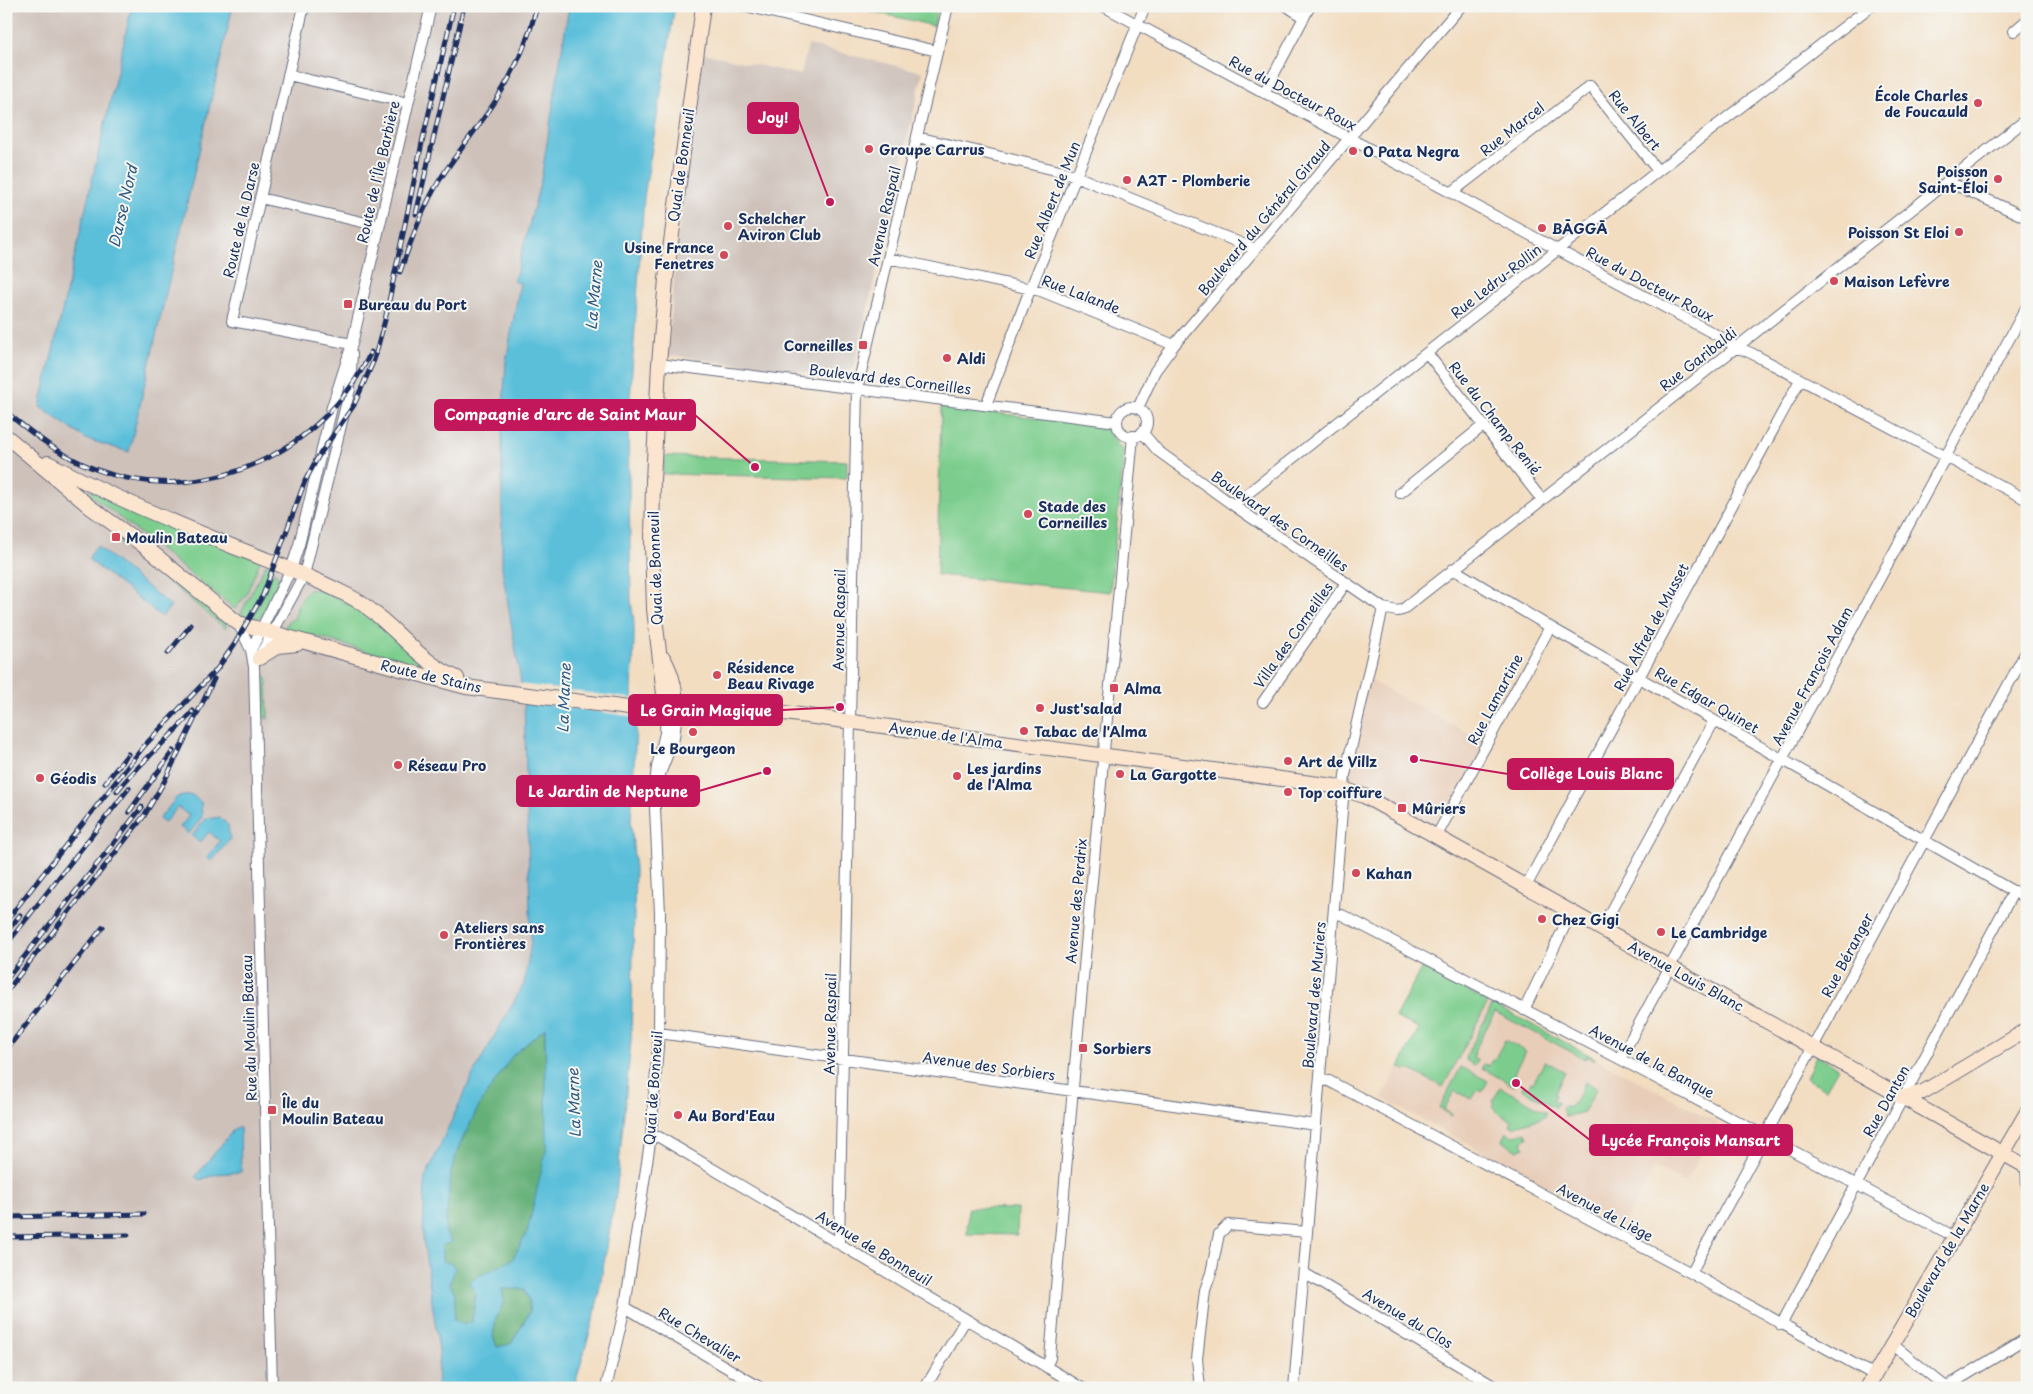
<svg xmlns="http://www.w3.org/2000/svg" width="2033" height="1394" viewBox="0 0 2033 1394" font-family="'Playpen Sans',sans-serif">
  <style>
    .built { fill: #e8ceb9 }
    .industrial { fill: #cec1ba }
    .green { fill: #7ccd8d; stroke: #4c7e76 }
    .forest { fill: #65b078; stroke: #40706b }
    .water { fill: #5cbfda; stroke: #3c779c; fill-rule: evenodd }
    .pier { fill: #f2ddc1 }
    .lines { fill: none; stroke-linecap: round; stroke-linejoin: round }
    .street-casing { stroke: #666c81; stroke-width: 12 }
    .secondary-casing { stroke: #666c81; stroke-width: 16 }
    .street { stroke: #fff; stroke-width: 10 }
    .secondary { stroke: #fce5cf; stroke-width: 14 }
    .rail-casing { stroke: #1b2f5e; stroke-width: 5 }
    .rail { stroke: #f6f6f2; stroke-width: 3; stroke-dasharray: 9; stroke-linecap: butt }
    .poi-dot { fill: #d1495b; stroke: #f6f6f2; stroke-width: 2 }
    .labels { text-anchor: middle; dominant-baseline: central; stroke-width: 4; stroke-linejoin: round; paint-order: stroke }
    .street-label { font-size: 14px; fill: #1b2f5e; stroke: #f6f6f2 }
    .poi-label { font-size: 14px; font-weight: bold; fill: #1b2f5e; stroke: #f6f6f2; text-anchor: start }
    .water-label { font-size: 15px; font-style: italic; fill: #2e5a83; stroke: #f6f6f2 }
    .leader { fill: none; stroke: #c2185b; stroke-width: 2 }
    .callout-dot { fill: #c2185b; stroke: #f6f6f2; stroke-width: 2 }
    .callout { fill: #c2185b; stroke: #c2185b; stroke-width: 2 }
    .callout-label { font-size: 15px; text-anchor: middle; font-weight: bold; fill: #fff }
  </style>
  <rect width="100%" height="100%" fill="#f6f6f2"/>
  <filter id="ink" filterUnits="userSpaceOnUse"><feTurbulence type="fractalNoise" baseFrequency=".02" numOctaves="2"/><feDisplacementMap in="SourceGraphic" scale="10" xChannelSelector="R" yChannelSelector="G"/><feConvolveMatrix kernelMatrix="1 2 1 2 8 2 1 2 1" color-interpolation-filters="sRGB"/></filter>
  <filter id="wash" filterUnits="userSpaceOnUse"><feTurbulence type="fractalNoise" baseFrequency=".0096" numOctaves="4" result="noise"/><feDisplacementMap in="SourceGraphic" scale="20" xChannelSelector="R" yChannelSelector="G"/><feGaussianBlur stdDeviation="1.12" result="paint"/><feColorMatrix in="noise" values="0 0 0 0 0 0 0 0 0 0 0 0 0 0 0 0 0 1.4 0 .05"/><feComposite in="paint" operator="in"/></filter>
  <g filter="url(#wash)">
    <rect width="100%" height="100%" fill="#f2ddc1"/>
    <path class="built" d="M 1367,679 L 1487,743 L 1436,837 L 1344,789 Z
      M 1422,967 L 1718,1123 L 1685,1183 L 1655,1167 L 1622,1227 L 1382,1098 L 1419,1028 L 1395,1017 Z"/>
    <path class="industrial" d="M 6,6 L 569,6 L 541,180 L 514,281 L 520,283 L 508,345 L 502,425 L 502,568 L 524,700 L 531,943 L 524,984 L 473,1074 L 423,1238 L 439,1350 L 437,1388 L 6,1388 Z
      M 808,45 L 923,72 L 854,367 L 839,377 L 668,355 L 676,252 L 703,53 L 801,75 Z"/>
    <path class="green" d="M 850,6 L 938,6 L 934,26 Z
      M 941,407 L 1103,425 L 1124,453 L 1110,592 L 937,575 Z
      M 664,456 L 847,461 L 847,478 L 663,474 Z
      M 90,490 L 260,561 L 246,595 L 235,609 L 90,494 Z
      M 123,539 L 227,625 L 225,628 L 120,542 Z
      M 266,564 L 272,566 L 265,585 L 248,618 L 241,613 Z
      M 274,571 L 278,576 L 278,583 L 261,616 L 258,619 L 253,618 Z
      M 319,589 L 366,613 L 430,671 L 316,636 L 287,631 L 285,628 L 288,621 L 294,619 L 297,609 L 297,606 L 308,590 Z
      M 261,670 L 267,680 L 268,719 L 261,716 Z
      M 1422,967 L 1488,1002 L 1443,1087 L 1409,1069 L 1406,1071 L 1399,1067 L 1419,1028 L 1395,1017 Z
      M 1493,1004 L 1595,1058 L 1594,1060 L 1587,1056 L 1585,1059 L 1495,1012 L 1474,1052 L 1475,1053 L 1473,1058 L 1478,1061 L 1474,1065 L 1467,1061 L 1465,1058 Z
      M 1505,1040 L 1525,1051 L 1514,1073 L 1515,1074 L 1513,1079 L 1518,1082 L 1514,1086 L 1482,1068 L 1483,1064 L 1489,1066 L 1491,1061 L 1493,1062 Z
      M 1816,1055 L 1838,1068 L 1826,1089 L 1806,1078 Z
      M 1545,1061 L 1565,1072 L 1554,1094 L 1556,1095 L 1553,1100 L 1558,1103 L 1555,1107 L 1522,1089 L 1523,1085 L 1528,1087 L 1531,1082 L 1533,1083 Z
      M 1461,1067 L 1488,1081 L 1482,1092 L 1478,1090 L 1472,1099 L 1454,1091 L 1444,1110 L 1452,1114 L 1451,1116 L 1439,1108 Z
      M 1585,1082 L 1597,1088 L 1584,1112 L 1565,1117 L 1562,1108 L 1564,1106 L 1569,1108 L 1572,1103 L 1574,1104 Z
      M 1500,1087 L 1544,1111 L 1546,1112 L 1545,1117 L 1513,1127 L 1510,1125 L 1512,1121 L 1495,1111 L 1496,1109 L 1493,1108 L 1495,1102 L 1493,1101 Z
      M 1506,1132 L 1512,1136 L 1526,1132 L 1528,1138 L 1522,1141 L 1524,1147 L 1517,1150 L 1503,1142 L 1502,1140 Z
      M 968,1208 L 1018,1209 L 1017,1235 L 967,1234 Z"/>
    <path class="forest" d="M 545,1028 L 547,1146 L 540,1185 L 527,1233 L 512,1260 L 496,1270 L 476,1293 L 472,1322 L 462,1324 L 454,1320 L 455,1294 L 450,1284 L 454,1269 L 442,1261 L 442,1245 L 451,1242 L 445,1231 L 451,1172 L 459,1146 L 480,1104 L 513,1055 Z
      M 502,1289 L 524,1289 L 529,1301 L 530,1312 L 511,1344 L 497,1347 L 493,1336 L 496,1317 L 504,1302 Z"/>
    <path class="water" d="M 132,6 L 233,6 L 129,452 L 86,439 L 40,407 Z
      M 569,6 L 675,6 L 644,197 L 628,429 L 631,600 C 632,609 634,618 634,627 C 635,661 628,696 636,729 L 631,821 L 635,870 L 631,1041 L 616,1195 L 595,1314 L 574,1388 L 437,1388 L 439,1350 L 423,1238 L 425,1178 L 473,1074 L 524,984 L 531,943 L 524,700 L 502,568 L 502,425 L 506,361 L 520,283 L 514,282 L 541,180 ZM 545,1028 L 547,1146 L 527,1233 L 512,1260 L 477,1277 L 469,1283 L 476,1293 L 472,1322 L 462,1324 L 454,1319 L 455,1294 L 450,1284 L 455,1269 L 452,1264 L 442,1261 L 442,1245 L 451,1243 L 445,1231 L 451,1172 L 459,1146 L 480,1104 L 513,1055 ZM 502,1289 L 524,1289 L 529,1301 L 530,1312 L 511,1344 L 497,1347 L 493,1336 L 496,1317 L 504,1302 Z
      M 97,546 L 171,606 L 162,617 L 88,559 Z
      M 192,795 L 201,802 L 202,817 L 189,834 L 180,827 L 189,816 L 178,807 L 164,823 L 159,819 L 177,797 Z
      M 220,817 L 228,825 L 230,839 L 212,861 L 207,858 L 220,841 L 209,832 L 200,843 L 192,836 L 205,819 Z
      M 235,1128 L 240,1128 L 241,1172 L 217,1174 L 200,1180 L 195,1177 Z"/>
    <path class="pier" d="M 518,684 L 635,699 L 636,717 L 522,701 Z"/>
  </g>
  <g filter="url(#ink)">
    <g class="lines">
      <defs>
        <path id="street" d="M 304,6 L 232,321 L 352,344
          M 745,6 L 937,51
          M 1103,6 L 1724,339 L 1736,347 L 1751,353 L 2027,500
          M 1287,6 L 1304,18
          M 2014,31 L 2027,20
          M 288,75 L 408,103
          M 1264,93 L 1310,6
          M 917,137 L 1068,173 L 1255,249
          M 1947,181 L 2027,218
          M 1451,193 L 1590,86 L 1658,171
          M 260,198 L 379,226
          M 888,258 L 1041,291 L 1174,345
          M 1427,353 L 1542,500
          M 659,364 L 1117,422
          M 986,405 L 1026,300 L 1145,6
          M1117 422a15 15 0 1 1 30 0a15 15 0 1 1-30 0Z
          M 1138,408 L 1155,371 L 1174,345 L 1461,6
          M 1142,432 L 1158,451 L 1233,505 L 1383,608 L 1397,611 L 1402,610 L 2027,119
          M 1400,493 L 1484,425
          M 1233,505 L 1658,171 L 1871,6
          M 1453,569 L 1550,627 L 2027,899
          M 238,623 L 251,650 L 254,667 L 272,1388
          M 251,650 L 291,569 L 299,545 L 332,407 L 352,344 L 431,6
          M 259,657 L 304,575 L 350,389 L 352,354
          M 1263,702 L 1346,583
          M 658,779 L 674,738 L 677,711
          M 1436,837 L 1550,627
          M 1525,888 L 1800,380
          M 1334,913 L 1342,915 L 1620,1059 L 1955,1237
          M 1601,929 L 1714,721
          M 1524,1010 L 1571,913
          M 659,1033 L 1316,1125
          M 1620,1059 L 2027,306
          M 1320,1080 L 1329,1081 L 1691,1273 L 1874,1375
          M 651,1136 L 659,1137 L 1082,1388
          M 2026,1166 L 2027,1187
          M 839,1244 L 857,389 L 948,6
          M 1304,1273 L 1497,1388
          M 1691,1273 L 2027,650
          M 625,1307 L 761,1388
          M 1781,1325 L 2014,891
          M 1892,1344 L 1947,1388
          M 1046,1367 L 1050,1358 L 1074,1076 L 1133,436
          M 1946,1387 L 2027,1338
          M 606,1388 L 625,1307 L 651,1136 L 659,1033 L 660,913 L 655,809 L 655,784 L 657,767 L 665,733 L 666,711
          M 925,1388 L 966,1319
          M 1200,1388 L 1197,1359 L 1205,1290 L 1211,1273 L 1219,1234 L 1228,1225 L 1307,1232
          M 1294,1388 L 1345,775 L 1383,608"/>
        <path id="secondary" d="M 6,436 L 90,507 L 143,545 L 238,623 L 429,677 L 466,687 L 644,710 L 762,710 L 1334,786 L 1364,796 L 2027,1167
          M 48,463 C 108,495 171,521 234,547 C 273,562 312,577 349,596 C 390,617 414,660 457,678
          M 259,658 L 278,646 L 297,644
          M 664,659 C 674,678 675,690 677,711
          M 666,711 L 654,609 L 652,544 L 653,480 L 659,364 L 666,279 L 703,6
          M 1904,1097 L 1923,1092 L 2027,1030
          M 1867,1388 L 2027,1112"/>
      </defs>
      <use href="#street" class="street-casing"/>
      <use href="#secondary" class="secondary-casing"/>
      <use href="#street" class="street"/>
      <use href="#secondary" class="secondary"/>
      <defs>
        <path id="rail" d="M 416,214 L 464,6
          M 400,272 C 411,241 422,209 439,181 C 457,152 480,126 498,97 C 516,69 529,38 537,6
          M 6,412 C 34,435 61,456 95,469 C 203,510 323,453 371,352
          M 168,653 L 191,625
          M 105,783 L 128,754
          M 117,791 C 140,762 169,740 193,711
          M 129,812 L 173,751
          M 6,921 L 144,746 L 217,669 L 234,645 L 263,595 L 305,481 L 318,457 L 354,405 L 374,360 L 385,320 L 423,138 L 454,6
          M 6,933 L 20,915
          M 6,945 L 129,788
          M 6,980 L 142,807
          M 6,992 L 144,816 L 164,782 L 214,679
          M 6,1050 L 103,927
          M 6,1217 L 144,1214
          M 6,1237 L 128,1235"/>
      </defs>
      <use href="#rail" class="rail-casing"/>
      <use href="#rail" class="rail"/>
    </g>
  </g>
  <g class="poi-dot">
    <circle cx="1978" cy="103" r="5"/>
    <circle cx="869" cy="149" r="5"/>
    <circle cx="1353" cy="151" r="5"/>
    <circle cx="1998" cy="179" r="5"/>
    <circle cx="1127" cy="180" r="5"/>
    <circle cx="728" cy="226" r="5"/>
    <circle cx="1542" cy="228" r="5"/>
    <circle cx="1959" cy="232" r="5"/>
    <circle cx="724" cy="255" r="5"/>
    <circle cx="1834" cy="281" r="5"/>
    <rect x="343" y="299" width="10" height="10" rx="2.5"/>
    <rect x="858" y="340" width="10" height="10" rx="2.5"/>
    <circle cx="947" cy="358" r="5"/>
    <circle cx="1028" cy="514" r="5"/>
    <rect x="111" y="532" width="10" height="10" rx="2.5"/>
    <circle cx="717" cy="675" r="5"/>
    <rect x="1109" y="683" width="10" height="10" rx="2.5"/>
    <circle cx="1040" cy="708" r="5"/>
    <circle cx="1024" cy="731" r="5"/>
    <circle cx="693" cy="732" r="5"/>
    <circle cx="1288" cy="761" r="5"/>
    <circle cx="398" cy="765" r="5"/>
    <circle cx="1120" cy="774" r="5"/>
    <circle cx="957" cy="776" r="5"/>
    <circle cx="40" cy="778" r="5"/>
    <circle cx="1288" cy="792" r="5"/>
    <rect x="1397" y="803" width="10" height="10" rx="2.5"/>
    <circle cx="1356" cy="873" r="5"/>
    <circle cx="1542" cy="919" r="5"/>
    <circle cx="1661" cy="932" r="5"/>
    <circle cx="444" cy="935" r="5"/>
    <rect x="1078" y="1043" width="10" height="10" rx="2.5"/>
    <rect x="267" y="1105" width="10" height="10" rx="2.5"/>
    <circle cx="678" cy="1115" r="5"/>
  </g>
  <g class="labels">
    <g class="street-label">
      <text transform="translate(1293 93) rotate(28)">Rue du Docteur Roux</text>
      <text transform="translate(1635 120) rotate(51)">Rue Albert</text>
      <text transform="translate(1512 129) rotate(-38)">Rue Marcel</text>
      <text transform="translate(681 165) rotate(-82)">Quai de Bonneuil</text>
      <text transform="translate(378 172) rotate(-77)">Route de l'Île Barbière</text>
      <text transform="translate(1052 200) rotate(-68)">Rue Albert de Mun</text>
      <text transform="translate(884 216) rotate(-77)">Avenue Raspail</text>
      <text transform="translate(1264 218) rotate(-50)">Boulevard du Général Giraud</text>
      <text transform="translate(241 220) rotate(-77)">Route de la Darse</text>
      <text transform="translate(1496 281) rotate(-38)">Rue Ledru-Rollin</text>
      <text transform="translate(1650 284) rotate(28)">Rue du Docteur Roux</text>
      <text transform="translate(1081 294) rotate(21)">Rue Lalande</text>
      <text transform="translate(1698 359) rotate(-38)">Rue Garibaldi</text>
      <text transform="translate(890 379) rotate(7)">Boulevard des Corneilles</text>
      <text transform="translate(1495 418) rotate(52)">Rue du Champ Renié</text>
      <text transform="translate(1280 521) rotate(35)">Boulevard des Corneilles</text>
      <text transform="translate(655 568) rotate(-92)">Quai de Bonneuil</text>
      <text transform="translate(839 620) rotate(-89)">Avenue Raspail</text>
      <text transform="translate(1651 627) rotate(-62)">Rue Alfred de Musset</text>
      <text transform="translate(1293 635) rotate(-55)">Villa des Corneilles</text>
      <text transform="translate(431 676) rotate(13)">Route de Stains</text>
      <text transform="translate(1812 676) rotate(-62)">Avenue François Adam</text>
      <text transform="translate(1495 699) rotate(-62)">Rue Lamartine</text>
      <text transform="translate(1707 700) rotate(30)">Rue Edgar Quinet</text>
      <text transform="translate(946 735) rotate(8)">Avenue de l'Alma</text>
      <text transform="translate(1076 901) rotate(-85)">Avenue des Perdrix</text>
      <text transform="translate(1847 955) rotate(-62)">Rue Béranger</text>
      <text transform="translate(1686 976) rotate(29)">Avenue Louis Blanc</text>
      <text transform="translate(1314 995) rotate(-85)">Boulevard des Muriers</text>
      <text transform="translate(830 1024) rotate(-89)">Avenue Raspail</text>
      <text transform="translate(249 1028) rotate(-92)">Rue du Moulin Bateau</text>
      <text transform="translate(1652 1061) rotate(28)">Avenue de la Banque</text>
      <text transform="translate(989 1066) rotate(8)">Avenue des Sorbiers</text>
      <text transform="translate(653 1088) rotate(-86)">Quai de Bonneuil</text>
      <text transform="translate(1886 1101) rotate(-61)">Rue Danton</text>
      <text transform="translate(1605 1212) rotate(28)">Avenue de Liège</text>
      <text transform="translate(874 1248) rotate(31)">Avenue de Bonneuil</text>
      <text transform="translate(1947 1250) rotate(-60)">Boulevard de la Marne</text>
      <text transform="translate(1408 1318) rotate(31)">Avenue du Clos</text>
      <text transform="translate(700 1335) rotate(31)">Rue Chevalier</text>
    </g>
    <g class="poi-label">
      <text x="1968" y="95" text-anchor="end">École Charles<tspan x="1968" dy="16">de Foucauld</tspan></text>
      <text x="879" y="149">Groupe Carrus</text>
      <text x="1363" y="151">O Pata Negra</text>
      <text x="1988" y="171" text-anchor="end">Poisson<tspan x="1988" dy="16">Saint-Éloi</tspan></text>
      <text x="1137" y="180">A2T - Plomberie</text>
      <text x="738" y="218">Schelcher<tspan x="738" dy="16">Aviron Club</tspan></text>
      <text x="1552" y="228">BĀGGĀ</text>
      <text x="1949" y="232" text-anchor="end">Poisson St Eloi</text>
      <text x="714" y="247" text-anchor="end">Usine France<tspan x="714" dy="16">Fenetres</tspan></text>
      <text x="1844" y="281">Maison Lefèvre</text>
      <text x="358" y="304">Bureau du Port</text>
      <text x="853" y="345" text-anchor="end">Corneilles</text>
      <text x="957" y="358">Aldi</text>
      <text x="1038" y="506">Stade des<tspan x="1038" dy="16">Corneilles</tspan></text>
      <text x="126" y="537">Moulin Bateau</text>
      <text x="727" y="667">Résidence<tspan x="727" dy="16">Beau Rivage</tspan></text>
      <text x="1124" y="688">Alma</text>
      <text x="1050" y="708">Just'salad</text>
      <text x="1034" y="731">Tabac de l'Alma</text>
      <text x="693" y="748" text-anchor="middle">Le Bourgeon</text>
      <text x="1298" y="761">Art de Villz</text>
      <text x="408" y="765">Réseau Pro</text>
      <text x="967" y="768">Les jardins<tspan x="967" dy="16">de l'Alma</tspan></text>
      <text x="1130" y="774">La Gargotte</text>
      <text x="50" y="778">Géodis</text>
      <text x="1298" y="792">Top coiffure</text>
      <text x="1412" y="808">Mûriers</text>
      <text x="1366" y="873">Kahan</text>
      <text x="1552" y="919">Chez Gigi</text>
      <text x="454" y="927">Ateliers sans<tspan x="454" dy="16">Frontières</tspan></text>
      <text x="1671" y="932">Le Cambridge</text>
      <text x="1093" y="1048">Sorbiers</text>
      <text x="282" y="1102">Île du<tspan x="282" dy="16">Moulin Bateau</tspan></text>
      <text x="688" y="1115">Au Bord'Eau</text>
    </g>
    <g class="water-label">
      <text transform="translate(122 206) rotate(-77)">Darse Nord</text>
      <text transform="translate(593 295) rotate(-85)">La Marne</text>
      <text transform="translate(563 698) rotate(-88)">La Marne</text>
      <text transform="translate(573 1103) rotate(-92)">La Marne</text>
    </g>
  </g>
  <path class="leader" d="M830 202L798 118M755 467L695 415M840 707L782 710M1414 759L1508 774M767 771L699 791M1516 1083L1590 1140"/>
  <g class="callout-dot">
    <circle cx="830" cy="202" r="5"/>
    <circle cx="755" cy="467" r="5"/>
    <circle cx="840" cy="707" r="5"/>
    <circle cx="1414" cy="759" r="5"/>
    <circle cx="767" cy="771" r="5"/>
    <circle cx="1516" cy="1083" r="5"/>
  </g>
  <g class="callout">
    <rect x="748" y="103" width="50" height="30" rx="5"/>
    <rect x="435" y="400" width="260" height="30" rx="5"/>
    <rect x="629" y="695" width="153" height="30" rx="5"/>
    <rect x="1508" y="759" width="165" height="30" rx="5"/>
    <rect x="517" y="776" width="182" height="30" rx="5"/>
    <rect x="1590" y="1125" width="202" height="30" rx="5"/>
  </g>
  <g class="callout-label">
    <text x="773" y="123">Joy!</text>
    <text x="565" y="420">Compagnie d'arc de Saint Maur</text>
    <text x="706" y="716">Le Grain Magique</text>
    <text x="1591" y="779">Collège Louis Blanc</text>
    <text x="608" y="797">Le Jardin de Neptune</text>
    <text x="1691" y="1146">Lycée François Mansart</text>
  </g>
  <rect width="2033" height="1394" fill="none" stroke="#f6f6f2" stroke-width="25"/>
</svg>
